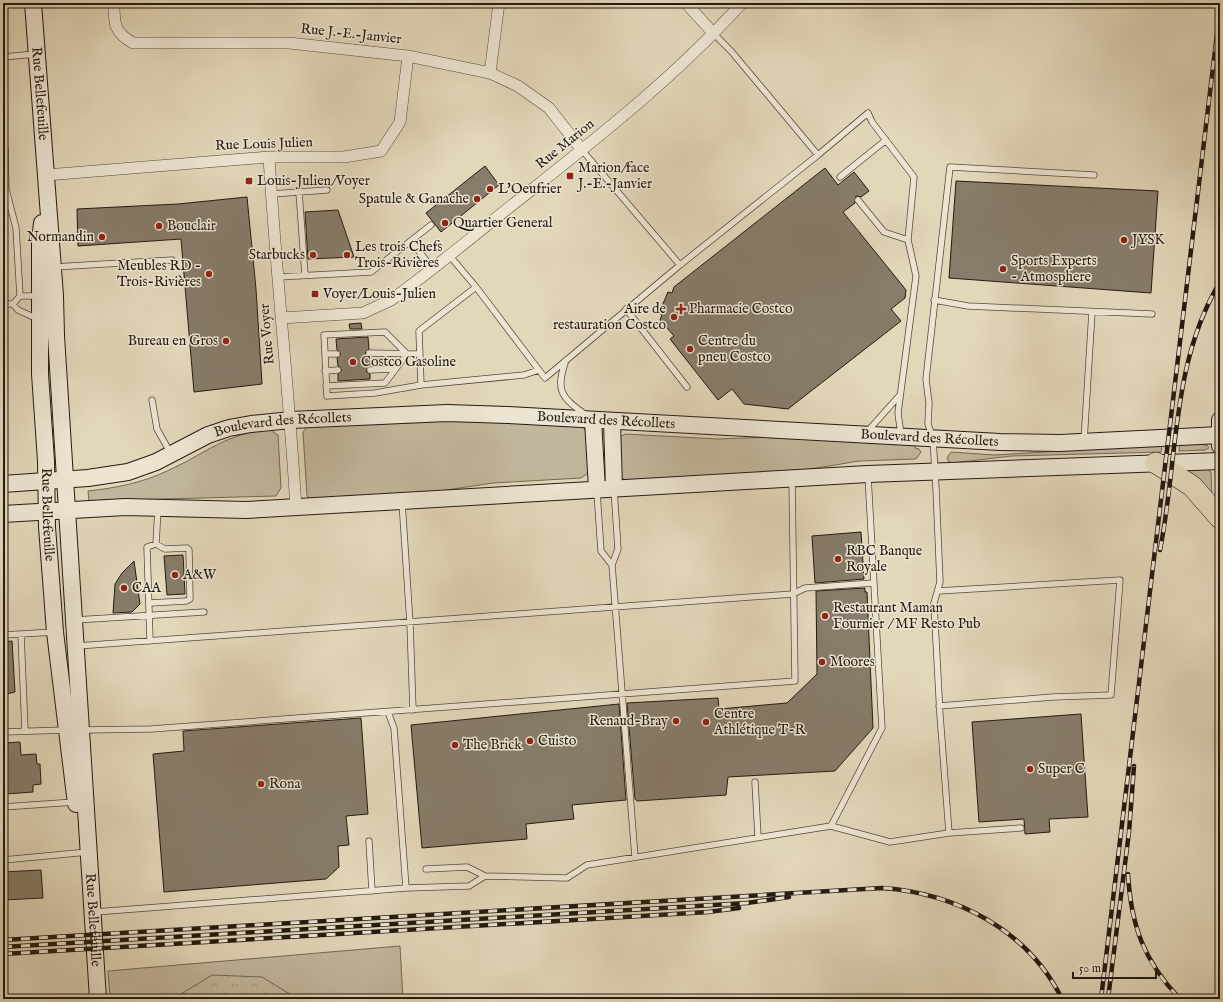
<svg xmlns="http://www.w3.org/2000/svg" width="1223" height="1002" viewBox="0 0 1223 1002" font-family="'IM FELL English',serif">
  <style>
    .grass { fill: #c2b79d; stroke: #726857 }
    .forest { fill: url(#forest-crowns); stroke: #726857 }
    .building { fill: #877c69; stroke: #231a11 }
    .lines { fill: none; stroke-linecap: round; stroke-linejoin: round }
    .lane-casing { stroke: #53493b; stroke-width: 7 }
    .street-casing { stroke: #53493b; stroke-width: 12 }
    .secondary-casing { stroke: #231a11; stroke-width: 18 }
    .highway-casing { stroke: #231a11; stroke-width: 22 }
    .lane { stroke: #ede5d2; stroke-width: 5.5 }
    .street { stroke: #ede5d2; stroke-width: 11 }
    .secondary { stroke: #ede5d2; stroke-width: 16 }
    .highway { stroke: #e3d7ba; stroke-width: 21 }
    .rail-casing { stroke: #231a11; stroke-width: 4.5 }
    .rail { stroke: #ede5d2; stroke-width: 3; stroke-dasharray: 9; stroke-linecap: butt }
    .poi-dot { fill: #8f2418; stroke: #ede5d2; stroke-width: 1.5 }
    .labels { text-anchor: middle; dominant-baseline: central; stroke-width: 3; stroke-linejoin: round; paint-order: stroke }
    .street-label { font-size: 14px; fill: #231a11; stroke: #ede5d2 }
    .poi-label { font-size: 14px; fill: #231a11; stroke: #ede5d2; text-anchor: start }
  </style>
  <defs>
    <pattern id="forest-crowns" width="20" height="18" patternUnits="userSpaceOnUse"><rect width="20" height="18" fill="#c2b79d"/><path d="M2 6a3 3 0 1 1 6 0M12 15a3 3 0 1 1 6 0" fill="none" stroke="#a69d86"/></pattern>
  </defs>
  <rect width="100%" height="100%" fill="#e3d7ba"/>
  <filter id="stains"><feTurbulence type="fractalNoise" baseFrequency=".005" numOctaves="4"/><feColorMatrix values="0 0 0 0 .2 0 0 0 0 .09 0 0 0 0 .02 0 0 0 .5 -.17"/></filter>
  <radialGradient id="worn" r=".72"><stop offset=".6" stop-color="#630" stop-opacity="0"/><stop offset="1" stop-color="#630" stop-opacity=".3"/></radialGradient>
  <path class="grass" d="M 472,420 L 583,427 L 586,432 L 588,473 L 581,478 L 493,483 L 427,493 L 311,499 L 307,496 L 303,432 L 307,427 Z
    M 274,429 L 273,432 L 278,435 L 281,488 L 276,496 L 89,501 L 88,491 C 115,488 142,483 167,471 C 209,452 225,433 274,429 Z
    M 625,434 L 718,439 L 774,437 L 915,444 L 915,448 L 919,449 L 921,452 L 916,459 L 859,461 L 799,471 L 626,481 L 621,477 L 620,437 Z
    M 1180,443 L 1207,445 L 1209,448 L 1205,450 L 1179,451 Z
    M 1162,445 L 1161,452 L 1012,456 L 952,463 L 949,462 L 947,458 L 951,452 L 994,455 Z
    M 1207,469 L 1211,472 L 1212,498 L 1184,470 Z
    M 400,946 L 403,999 L 110,999 L 108,971 Z"/>
  <path class="forest" d="M 212,975 L 262,977 L 298,999 L 173,999 Z"/>
  <path class="building" d="M 485,166 L 499,185 L 441,232 L 426,213 Z
    M 825,168 L 838,185 L 854,172 L 869,191 L 861,197 L 856,196 L 855,203 L 843,212 L 906,290 L 905,298 L 891,309 L 901,321 L 788,409 L 744,404 L 732,389 L 718,400 L 670,339 L 674,336 L 660,320 L 662,315 L 659,313 L 668,292 L 672,293 L 674,287 Z
    M 956,181 L 1158,191 L 1151,293 L 949,278 Z
    M 247,197 L 256,289 L 262,384 L 194,392 L 181,239 L 78,246 L 77,209 L 178,204 Z
    M 338,210 L 354,257 L 308,259 L 305,212 Z
    M 361,323 L 362,329 L 350,329 L 349,324 Z
    M 368,337 L 369,349 L 365,353 L 369,357 L 370,366 L 366,371 L 370,374 L 370,379 L 338,381 L 338,374 L 342,370 L 338,366 L 337,358 L 341,354 L 337,350 L 336,339 Z
    M 861,532 L 864,579 L 815,583 L 812,536 Z
    M 183,555 L 185,594 L 167,595 L 164,556 Z
    M 134,561 L 140,604 L 132,612 L 113,613 L 115,584 L 122,573 Z
    M 865,588 L 865,592 L 867,592 L 873,728 L 835,771 L 728,777 L 726,795 L 637,801 L 635,799 L 627,703 L 718,698 L 719,709 L 787,703 L 817,674 L 816,591 Z
    M 12,641 L 15,692 L 3,695 L 3,642 Z
    M 619,704 L 626,800 L 572,805 L 574,819 L 526,824 L 527,839 L 422,848 L 411,725 Z
    M 1081,714 L 1088,817 L 1049,819 L 1050,832 L 1025,834 L 1024,819 L 979,822 L 972,722 Z
    M 361,718 L 368,814 L 346,816 L 349,845 L 338,846 L 339,867 L 326,879 L 164,892 L 153,754 L 184,751 L 183,731 Z
    M 20,742 L 21,755 L 36,754 L 37,764 L 40,764 L 41,784 L 33,785 L 33,792 L 6,794 L 6,787 L 3,787 L 3,743 Z
    M 41,870 L 43,898 L 3,900 L 3,872 Z"/>
  <g class="lines">
    <defs>
      <path id="lane" d="M 3,57 L 36,54
        M 3,149 L 5,148 L 6,189 L 16,228 L 20,296
        M 818,155 L 868,113 L 872,122 L 914,177 L 908,240 L 916,276 L 898,413 L 901,435
        M 840,177 L 886,140
        M 299,192 L 305,275
        M 272,194 L 327,190
        M 858,200 L 884,232 L 908,240
        M 411,241 L 432,268
        M 449,255 L 476,287
        M 680,265 L 818,155 L 731,51 L 714,34
        M 54,267 L 172,260
        M 278,277 L 371,272 L 431,225
        M 934,300 L 968,306 L 1152,314
        M 3,304 L 13,304 L 18,310 L 38,319
        M 13,304 L 20,296 L 39,296
        M 626,309 L 687,387
        M 369,353 L 420,354
        M 325,354 L 324,335 L 385,332 L 407,354
        M 337,354 L 325,354 L 327,396 L 375,393 L 421,385
        M 566,360 C 555,391 561,397 586,415
        M 370,370 L 391,369 L 395,366
        M 539,370 L 524,375 L 421,385 L 419,331 L 476,287 L 545,378 L 680,265 L 582,150
        M 325,371 L 338,370
        M 326,386 L 385,383 L 407,354
        M 152,400 L 157,429 L 170,452
        M 866,433 L 900,395
        M 1084,441 L 1092,312
        M 614,489 L 618,549 L 612,565 L 635,857
        M 597,492 L 601,551 L 612,565
        M 402,502 L 410,623 L 413,710
        M 156,544 L 158,509
        M 938,591 L 1120,580 L 1111,695 L 1053,697 L 939,706
        M 150,603 L 186,601 L 190,599 L 189,550 L 187,548 L 165,549 L 156,544 L 147,547 L 150,641
        M 75,620 L 204,612
        M 21,634 L 25,730
        M 3,635 L 55,632
        M 77,646 L 793,594 L 805,588 L 873,583
        M 388,712 L 394,728 L 406,888
        M 83,730 L 151,729 L 795,681 L 792,480
        M 3,732 L 66,730
        M 755,782 L 758,837
        M 3,807 L 75,802
        M 831,826 L 890,842 L 949,833
        M 1021,828 L 949,833 L 940,715 L 934,603 L 940,582 L 936,488 L 933,439 L 928,424 L 929,403 L 926,379 L 950,167 L 1094,175
        M 369,841 L 372,891
        M 3,860 L 88,852
        M 426,869 L 467,867 L 485,876
        M 95,912 L 406,888 L 469,886 L 485,876 L 567,878 L 587,865 L 831,826 L 882,728 L 868,476"/>
      <path id="street" d="M 114,3 C 114,24 114,32 133,43 L 289,43 L 408,56 L 490,73 L 518,86 L 549,108 L 582,150
        M 686,3 L 714,34
        M 490,73 L 499,3
        M 269,157 C 276,274 289,391 296,508
        M 46,175 L 269,157 L 344,157 L 381,151 L 400,122 L 408,56
        M 281,318 L 363,313 L 391,300 C 437,267 480,230 525,195 C 601,135 677,75 742,3"/>
      <g id="secondary">
        <path id="s1" d="M 33,3 L 55,296 L 56,336 L 98,999"/>
        <path id="s2" d="M 42,223 L 40,241 L 40,374 L 46,461 L 47,527 L 55,632 L 76,804"/>
        <path d="M 593,420 L 597,489"/>
        <path d="M 1220,420 L 1220,446"/>
        <path d="M 612,421 L 614,488"/>
        <path id="s3" d="M 3,484 L 88,478 L 128,472 L 156,462 L 208,435 L 229,428 L 251,424 L 291,420 L 447,413 L 508,415 L 1000,442 L 1060,443 L 1220,435"/>
        <path d="M 3,514 L 125,507 L 246,510 L 868,474 L 1220,461"/>
      </g>
      <path id="highway" d="M 1156,463 L 1192,486 L 1220,518"/>
    </defs>
    <use href="#lane" class="lane-casing"/>
    <use href="#street" class="street-casing"/>
    <use href="#secondary" class="secondary-casing"/>
    <use href="#highway" class="highway-casing"/>
    <use href="#lane" class="lane"/>
    <use href="#street" class="street"/>
    <use href="#secondary" class="secondary"/>
    <use href="#highway" class="highway"/>
    <defs>
      <path id="rail" d="M 1160,550 C 1178,460 1171,363 1220,282
        M 1128,874 C 1131,926 1144,961 1180,999
        M 3,940 L 882,888 C 956,893 1028,930 1062,999
        M 3,947 L 747,903 L 789,897
        M 3,954 L 708,912 L 739,908
        M 1101,999 L 1220,9
        M 1108,999 L 1129,832 L 1134,766"/>
    </defs>
    <use href="#rail" class="rail-casing"/>
    <use href="#rail" class="rail"/>
  </g>
  <g class="poi-dot">
    <rect x="566" y="172" width="8" height="8" rx="2"/>
    <rect x="245" y="177" width="8" height="8" rx="2"/>
    <circle cx="490" cy="189" r="4"/>
    <circle cx="477" cy="199" r="4"/>
    <circle cx="445" cy="223" r="4"/>
    <circle cx="159" cy="226" r="4"/>
    <circle cx="102" cy="237" r="4"/>
    <circle cx="1124" cy="240" r="4"/>
    <circle cx="313" cy="255" r="4"/>
    <circle cx="347" cy="255" r="4"/>
    <circle cx="1003" cy="269" r="4"/>
    <circle cx="209" cy="274" r="4"/>
    <rect x="311" y="290" width="8" height="8" rx="2"/>
    <path d="M679 303h4v4h4v4h-4v4h-4v-4h-4v-4h4z"/>
    <circle cx="674" cy="317" r="4"/>
    <circle cx="226" cy="341" r="4"/>
    <circle cx="690" cy="349" r="4"/>
    <circle cx="353" cy="362" r="4"/>
    <circle cx="838" cy="559" r="4"/>
    <circle cx="175" cy="575" r="4"/>
    <circle cx="124" cy="588" r="4"/>
    <circle cx="825" cy="616" r="4"/>
    <circle cx="822" cy="662" r="4"/>
    <circle cx="676" cy="721" r="4"/>
    <circle cx="706" cy="722" r="4"/>
    <circle cx="530" cy="741" r="4"/>
    <circle cx="455" cy="745" r="4"/>
    <circle cx="1030" cy="769" r="4"/>
    <circle cx="261" cy="784" r="4"/>
  </g>
  <g class="labels">
    <g class="street-label">
      <text transform="translate(351 34) rotate(6)">Rue J.-E.-Janvier</text>
      <text stroke="none"><textPath href="#s1" startOffset="91">Rue Bellefeuille</textPath></text>
      <text transform="translate(264 144) rotate(-2)">Rue Louis Julien</text>
      <text transform="translate(565 144) rotate(-39)">Rue Marion</text>
      <text transform="translate(267 334) rotate(-95)">Rue Voyer</text>
      <text stroke="none"><textPath href="#s3" startOffset="614">Boulevard des Récollets</textPath></text>
      <text stroke="none"><textPath href="#s3" startOffset="290">Boulevard des Récollets</textPath></text>
      <text stroke="none"><textPath href="#s3" startOffset="938">Boulevard des Récollets</textPath></text>
      <text stroke="none"><textPath href="#s2" startOffset="292">Rue Bellefeuille</textPath></text>
      <text stroke="none"><textPath href="#s1" startOffset="919">Rue Bellefeuille</textPath></text>
    </g>
    <g class="poi-label">
      <text x="578" y="168">Marion/face<tspan x="578" dy="16">J.-E.-Janvier</tspan></text>
      <text x="257" y="181">Louis-Julien/Voyer</text>
      <text x="498" y="189">L'Oeufrier</text>
      <text x="469" y="199" text-anchor="end">Spatule &amp; Ganache</text>
      <text x="453" y="223">Quartier General</text>
      <text x="167" y="226">Bouclair</text>
      <text x="94" y="237" text-anchor="end">Normandin</text>
      <text x="1132" y="240">JYSK</text>
      <text x="355" y="247">Les trois Chefs<tspan x="355" dy="16">Trois-Rivières</tspan></text>
      <text x="305" y="255" text-anchor="end">Starbucks</text>
      <text x="1011" y="261">Sports Experts<tspan x="1011" dy="16">- Atmosphere</tspan></text>
      <text x="201" y="266" text-anchor="end">Meubles RD -<tspan x="201" dy="16">Trois-Rivières</tspan></text>
      <text x="323" y="294">Voyer/Louis-Julien</text>
      <text x="666" y="309" text-anchor="end">Aire de<tspan x="666" dy="16">restauration Costco</tspan></text>
      <text x="689" y="309">Pharmacie Costco</text>
      <text x="218" y="341" text-anchor="end">Bureau en Gros</text>
      <text x="698" y="341">Centre du<tspan x="698" dy="16">pneu Costco</tspan></text>
      <text x="361" y="362">Costco Gasoline</text>
      <text x="846" y="551">RBC Banque<tspan x="846" dy="16">Royale</tspan></text>
      <text x="183" y="575">A&amp;W</text>
      <text x="132" y="588">CAA</text>
      <text x="833" y="608">Restaurant Maman<tspan x="833" dy="16">Fournier / MF Resto Pub</tspan></text>
      <text x="830" y="662">Moores</text>
      <text x="714" y="714">Centre<tspan x="714" dy="16">Athlétique T-R</tspan></text>
      <text x="668" y="721" text-anchor="end">Renaud-Bray</text>
      <text x="538" y="741">Cuisto</text>
      <text x="463" y="745">The Brick</text>
      <text x="1038" y="769">Super C</text>
      <text x="269" y="784">Rona</text>
    </g>
  </g>
  <rect width="1223" height="1002" fill="none" stroke="#e3d7ba" stroke-width="16"/>
  <rect x="4" y="4" width="1215" height="994" fill="none" stroke="#231a11" stroke-width="2"/>
  <rect x="8" y="8" width="1207" height="986" fill="none" stroke="#231a11"/>
  <path d="M1073 972v6h83v-6" fill="none" stroke="#231a11" stroke-width="2"/>
  <text x="1079" y="972" font-size="12" fill="#231a11" stroke="#ede5d2" stroke-width="3" paint-order="stroke">50 m</text>
  <rect width="100%" height="100%" filter="url(#stains)"/>
  <rect width="100%" height="100%" fill="url(#worn)"/>
</svg>
